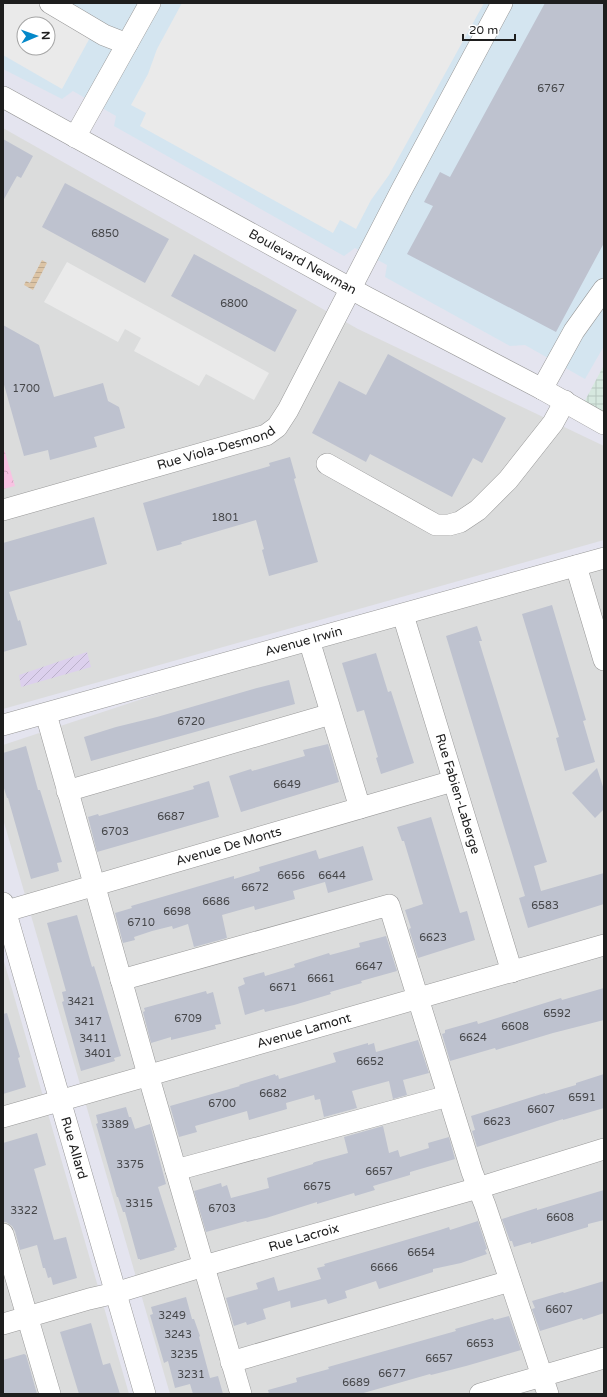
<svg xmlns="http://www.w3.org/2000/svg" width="607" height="1397" viewBox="0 0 607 1397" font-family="'Varela Round',sans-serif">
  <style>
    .residential { fill: #dbdcdc }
    .commercial { fill: #d4e5f0; fill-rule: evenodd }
    .industrial { fill: url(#industrial-grid) }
    .farmland { fill: url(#farmland-furrows) }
    .park { fill: url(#park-crowns) }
    .parking { fill: #eaeaea; fill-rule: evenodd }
    .water { fill: url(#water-rules) }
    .building { fill: #bec2cf }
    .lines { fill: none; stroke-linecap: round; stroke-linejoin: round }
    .minor-casing { stroke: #989898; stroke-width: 22 }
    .minor { stroke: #fff; stroke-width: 21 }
    .labels { text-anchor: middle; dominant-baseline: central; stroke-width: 3; stroke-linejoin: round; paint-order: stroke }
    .number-label { font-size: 11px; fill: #46474a }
    .street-label { font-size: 13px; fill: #1e1e1e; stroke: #fff }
  </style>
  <defs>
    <pattern id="industrial-grid" width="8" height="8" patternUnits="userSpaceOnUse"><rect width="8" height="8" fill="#d6e8df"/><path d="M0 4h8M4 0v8" fill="none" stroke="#b7c7bf"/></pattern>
    <pattern id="farmland-furrows" width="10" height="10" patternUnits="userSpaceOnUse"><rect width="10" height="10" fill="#dcd0ed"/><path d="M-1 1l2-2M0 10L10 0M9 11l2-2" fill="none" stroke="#bcb2cb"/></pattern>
    <pattern id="park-crowns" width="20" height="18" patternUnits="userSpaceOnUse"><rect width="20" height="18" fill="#f8c2e2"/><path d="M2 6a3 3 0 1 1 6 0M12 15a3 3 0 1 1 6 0" fill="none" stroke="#d4a6c1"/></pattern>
    <pattern id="water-rules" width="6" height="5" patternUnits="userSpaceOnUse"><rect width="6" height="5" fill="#dcc4a5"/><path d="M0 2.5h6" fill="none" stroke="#bca88e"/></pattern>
  </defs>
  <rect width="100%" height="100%" fill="#e4e4ef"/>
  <path class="residential" d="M 3,128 L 358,329 L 604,446 L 604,540 L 3,709 Z
    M 604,552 L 604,1394 L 170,1394 L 3,819 L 3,745 L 408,611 Z
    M 3,958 L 129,1394 L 3,1394 Z"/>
  <path class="commercial" d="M 3,3 L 604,3 L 604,346 L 585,379 L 525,345 L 510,346 L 385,277 L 387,265 L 355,248 L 344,256 L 114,126 L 116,116 L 73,91 L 62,99 L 3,69 ZM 24,24 L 48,24 L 48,48 L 24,48 Z"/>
  <path class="industrial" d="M 604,365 L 604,424 L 580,410 Z"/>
  <path class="farmland" d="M 87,652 L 91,667 L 21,687 L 19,675 Z"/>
  <path class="park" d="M 3,446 L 15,486 L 3,489 Z"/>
  <path class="parking" d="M 3,3 L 69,3 L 99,21 L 62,89 L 3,55 ZM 24,24 L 48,24 L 48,48 L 24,48 Z
    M 182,3 L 484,3 L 389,175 L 371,200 L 356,229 L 340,220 L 333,233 L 140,126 L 146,113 L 131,105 L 148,74 L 157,49 Z
    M 67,262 L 269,373 L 254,400 L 206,374 L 199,386 L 134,351 L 141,338 L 125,329 L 118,342 L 44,302 Z"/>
  <path class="water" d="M 42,260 L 47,263 L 33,290 L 24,285 L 26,281 L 30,283 Z"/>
  <path class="building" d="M 545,3 L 604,3 L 604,243 L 556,332 L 407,254 L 433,206 L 424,202 L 440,172 L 450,177 Z
    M 3,139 L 33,156 L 21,178 L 17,176 L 3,201 Z
    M 65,183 L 169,239 L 145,283 L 42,227 Z
    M 194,254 L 297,310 L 275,352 L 171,296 Z
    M 3,325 L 39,345 L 54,397 L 103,383 L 108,401 L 119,407 L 125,428 L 94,437 L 97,447 L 50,460 L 48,450 L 24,456 L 3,381 Z
    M 388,354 L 506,418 L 482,463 L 473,458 L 452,497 L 370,454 L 366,462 L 312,433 L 339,381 L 366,395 Z
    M 290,457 L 296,478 L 294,479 L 318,562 L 269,576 L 262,550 L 264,549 L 256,520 L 181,542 L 182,544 L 157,551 L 143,503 L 270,466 L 269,463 Z
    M 94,517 L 107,564 L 9,592 L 18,621 L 20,620 L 27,645 L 3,652 L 3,543 Z
    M 552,605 L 586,720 L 583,721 L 595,762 L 565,771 L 556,738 L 559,737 L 522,614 Z
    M 477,626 L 482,641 L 479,641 L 547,862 L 534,866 L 541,891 L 604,873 L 604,904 L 528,928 L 519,898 L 525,896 L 446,636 Z
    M 376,653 L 388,692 L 391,691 L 414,763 L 381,774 L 376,758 L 378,757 L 364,710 L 357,712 L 342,663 Z
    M 289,680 L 295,704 L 91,761 L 84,737 L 116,727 L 157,717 L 257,688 Z
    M 328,744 L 339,782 L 241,812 L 229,776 L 251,769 L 252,771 L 305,756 L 303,750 Z
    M 26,746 L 38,790 L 40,790 L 62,862 L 57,863 L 59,871 L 31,879 L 8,798 L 7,798 L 3,785 L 3,753 Z
    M 597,768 L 604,790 L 604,809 L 595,818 L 572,793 Z
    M 209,781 L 219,817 L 97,852 L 88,817 L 98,814 L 99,816 L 194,789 L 193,786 Z
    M 431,817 L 460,913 L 467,911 L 475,940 L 418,958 L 409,929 L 411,928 L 405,910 L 423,904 L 404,841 L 402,841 L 397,827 Z
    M 363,846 L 373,880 L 328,893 L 325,882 L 293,891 L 295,899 L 255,910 L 254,906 L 222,915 L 227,938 L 194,947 L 188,924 L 173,929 L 172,926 L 152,931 L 134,937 L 135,940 L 123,943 L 115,913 L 132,908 L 131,906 L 234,876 L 234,879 L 260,871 L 259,867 L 316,850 L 319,859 Z
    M 77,915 L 92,967 L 94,966 L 99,982 L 121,1056 L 114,1058 L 115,1061 L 81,1071 L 62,1002 L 64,1001 L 62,992 L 66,991 L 47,923 Z
    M 386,936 L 397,971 L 361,981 L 362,983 L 330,992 L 331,994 L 294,1005 L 265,1012 L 264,1009 L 245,1015 L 238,987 L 245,984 L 243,978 L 264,972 L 265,976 L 295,967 L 294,964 L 329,953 L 330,955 L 360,947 L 359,943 Z
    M 604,988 L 604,1020 L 553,1033 L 496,1050 L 495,1048 L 450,1061 L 442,1034 L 445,1033 L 445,1030 L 477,1021 L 478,1024 L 561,998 L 562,1000 Z
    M 206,991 L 207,994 L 213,992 L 221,1024 L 215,1025 L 216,1029 L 171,1040 L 171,1037 L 151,1043 L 143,1012 L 145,1011 L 144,1008 Z
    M 7,1013 L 20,1057 L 18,1058 L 26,1087 L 3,1094 L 3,1014 Z
    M 418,1040 L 429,1073 L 403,1080 L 407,1095 L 393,1099 L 389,1081 L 352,1091 L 357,1108 L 324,1117 L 320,1099 L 315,1100 L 314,1095 L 286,1103 L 287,1109 L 249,1120 L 247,1111 L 195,1126 L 197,1132 L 179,1137 L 170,1106 L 240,1086 L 239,1085 L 275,1074 L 276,1076 L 278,1075 L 279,1079 L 336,1062 L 333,1053 L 368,1043 L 368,1045 L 374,1043 L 376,1052 Z
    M 604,1074 L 604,1108 L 563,1120 L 563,1119 L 477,1147 L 472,1131 L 475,1130 L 471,1116 L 545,1093 L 545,1094 L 576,1085 L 576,1083 Z
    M 126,1107 L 129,1117 L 131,1117 L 135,1129 L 150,1124 L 166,1184 L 158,1187 L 177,1247 L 174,1248 L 175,1250 L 140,1260 L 140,1259 L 138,1259 L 125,1212 L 123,1212 L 118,1197 L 117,1197 L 96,1124 L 98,1123 L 96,1115 Z
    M 383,1126 L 389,1153 L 398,1150 L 400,1157 L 429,1148 L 428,1143 L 449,1137 L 455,1159 L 410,1172 L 410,1175 L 373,1186 L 375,1190 L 355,1196 L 354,1193 L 317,1204 L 317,1202 L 266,1218 L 247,1222 L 246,1221 L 206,1232 L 194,1191 L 221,1183 L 222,1187 L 227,1185 L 231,1198 L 269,1188 L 267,1178 L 313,1164 L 313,1163 L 315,1162 L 348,1153 L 344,1137 Z
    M 37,1133 L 46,1165 L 34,1169 L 54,1240 L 66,1237 L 77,1278 L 53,1285 L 51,1277 L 48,1278 L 45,1268 L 43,1268 L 37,1245 L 20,1250 L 15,1231 L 12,1226 L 6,1222 L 3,1222 L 3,1143 Z
    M 604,1190 L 604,1220 L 588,1224 L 588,1227 L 531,1244 L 531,1242 L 514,1247 L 512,1241 L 510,1241 L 502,1219 L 537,1208 L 537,1210 Z
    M 478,1221 L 487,1249 L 485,1250 L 487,1254 L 461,1263 L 433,1269 L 433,1272 L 379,1289 L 376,1281 L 345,1291 L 347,1298 L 328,1304 L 326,1299 L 291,1308 L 290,1301 L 263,1309 L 266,1319 L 247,1325 L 246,1322 L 234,1326 L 226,1298 L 258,1289 L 256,1283 L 274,1277 L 278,1291 L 321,1279 L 317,1268 L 325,1266 L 324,1264 L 440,1230 L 449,1227 L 450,1230 Z
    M 604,1281 L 604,1313 L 583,1320 L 582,1318 L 540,1331 L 532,1309 L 535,1308 L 532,1301 L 563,1292 L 564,1293 Z
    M 186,1297 L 192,1319 L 194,1319 L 200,1336 L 199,1337 L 210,1378 L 218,1376 L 223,1394 L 193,1394 L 190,1384 L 175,1388 L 168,1361 L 164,1363 L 150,1315 L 153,1314 L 151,1307 Z
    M 509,1316 L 521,1350 L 466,1366 L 431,1375 L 430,1374 L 360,1394 L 269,1394 L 268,1390 L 297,1382 L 296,1378 L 329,1369 L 328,1367 L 456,1331 L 455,1329 L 493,1318 L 494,1320 Z
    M 91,1323 L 103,1365 L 110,1363 L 120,1394 L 79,1394 L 60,1332 Z
    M 24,1354 L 26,1355 L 37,1394 L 3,1394 L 3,1360 Z"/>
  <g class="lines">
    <defs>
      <g id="minor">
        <path d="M 50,3 L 104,35 L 127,44"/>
        <path id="s1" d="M 3,97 L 366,297 L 542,389 L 604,424"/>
        <path d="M 75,137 L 150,3"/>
        <path d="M 542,389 L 574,331 L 604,289"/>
        <path d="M 327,464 L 436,525 L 449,525 L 460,522 L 478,510 L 508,480 L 553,423 L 565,401"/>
        <path id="s2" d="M 3,510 L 266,435 L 277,427 L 288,410 L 401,191 L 502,3"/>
        <path d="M 576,566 L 604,660"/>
        <path id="s3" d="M 403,615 L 512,972"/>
        <path d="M 309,640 L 360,808"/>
        <path d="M 46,714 L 145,1064 L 241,1394"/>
        <path id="s4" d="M 3,725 L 604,558"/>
        <path d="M 67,791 L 331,714"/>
        <path id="s5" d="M 3,903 L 145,1394"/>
        <path id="s6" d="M 3,912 L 453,781"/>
        <path d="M 121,980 L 389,905 L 472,1172 L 485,1205 L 548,1394"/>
        <path id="s7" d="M 3,1117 L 604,945"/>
        <path d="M 176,1170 L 448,1096"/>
        <path d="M 3,1234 L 50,1394"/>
        <path id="s8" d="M 3,1324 L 89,1299 L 115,1293 L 204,1266 L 478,1188 L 604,1149"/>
        <path d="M 231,1362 L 510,1281"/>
        <path d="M 480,1394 L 604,1358"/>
      </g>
    </defs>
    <use href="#minor" class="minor-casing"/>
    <use href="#minor" class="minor"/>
  </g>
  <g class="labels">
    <g class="number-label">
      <text x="551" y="88">6767</text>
      <text x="105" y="233">6850</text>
      <text x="234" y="303">6800</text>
      <text x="26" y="388">1700</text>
      <text x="225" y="517">1801</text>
      <text x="191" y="721">6720</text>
      <text x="287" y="784">6649</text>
      <text x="171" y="816">6687</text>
      <text x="115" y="831">6703</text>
      <text x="291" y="875">6656</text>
      <text x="332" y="875">6644</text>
      <text x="255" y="887">6672</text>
      <text x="216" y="901">6686</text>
      <text x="545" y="905">6583</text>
      <text x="177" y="911">6698</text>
      <text x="141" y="922">6710</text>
      <text x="433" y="937">6623</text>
      <text x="369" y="966">6647</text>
      <text x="321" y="978">6661</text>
      <text x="283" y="987">6671</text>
      <text x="81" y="1001">3421</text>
      <text x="557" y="1013">6592</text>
      <text x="188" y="1018">6709</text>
      <text x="88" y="1021">3417</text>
      <text x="515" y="1026">6608</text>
      <text x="473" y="1037">6624</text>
      <text x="93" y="1038">3411</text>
      <text x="98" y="1053">3401</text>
      <text x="370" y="1061">6652</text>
      <text x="273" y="1093">6682</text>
      <text x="582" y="1097">6591</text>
      <text x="222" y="1103">6700</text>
      <text x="541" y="1109">6607</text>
      <text x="497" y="1121">6623</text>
      <text x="115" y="1124">3389</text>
      <text x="130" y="1164">3375</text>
      <text x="379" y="1171">6657</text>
      <text x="317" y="1186">6675</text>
      <text x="139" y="1203">3315</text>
      <text x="222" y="1208">6703</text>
      <text x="24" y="1210">3322</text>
      <text x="560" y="1217">6608</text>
      <text x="421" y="1252">6654</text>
      <text x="384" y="1267">6666</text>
      <text x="559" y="1309">6607</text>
      <text x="172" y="1315">3249</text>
      <text x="178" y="1334">3243</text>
      <text x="480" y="1343">6653</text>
      <text x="184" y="1354">3235</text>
      <text x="439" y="1358">6657</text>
      <text x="392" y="1373">6677</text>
      <text x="191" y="1374">3231</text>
      <text x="356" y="1382">6689</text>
    </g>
    <g class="street-label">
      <text stroke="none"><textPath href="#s1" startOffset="342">Boulevard Newman</textPath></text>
      <text stroke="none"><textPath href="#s2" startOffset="222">Rue Viola-Desmond</textPath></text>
      <text stroke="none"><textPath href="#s4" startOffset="312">Avenue Irwin</textPath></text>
      <text stroke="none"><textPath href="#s3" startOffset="187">Rue Fabien-Laberge</textPath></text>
      <text stroke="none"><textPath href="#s6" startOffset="235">Avenue De Monts</textPath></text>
      <text stroke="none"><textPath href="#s7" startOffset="313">Avenue Lamont</textPath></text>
      <text stroke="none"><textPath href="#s5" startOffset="255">Rue Allard</textPath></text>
      <text stroke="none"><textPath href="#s8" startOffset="313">Rue Lacroix</textPath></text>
    </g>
  </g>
  <rect width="607" height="1397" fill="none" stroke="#1e1e1e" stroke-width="8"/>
  <g transform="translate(36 36) rotate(88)"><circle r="19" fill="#ffffff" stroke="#a5a5a5"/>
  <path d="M0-3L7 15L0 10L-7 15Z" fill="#0488c9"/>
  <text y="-6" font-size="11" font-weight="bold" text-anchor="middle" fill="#1e1e1e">N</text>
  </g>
  <path d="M463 34v6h52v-6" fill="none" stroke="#1e1e1e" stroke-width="2"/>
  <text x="469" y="34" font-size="12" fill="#1e1e1e" stroke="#ffffff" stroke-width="3" paint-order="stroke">20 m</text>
</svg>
